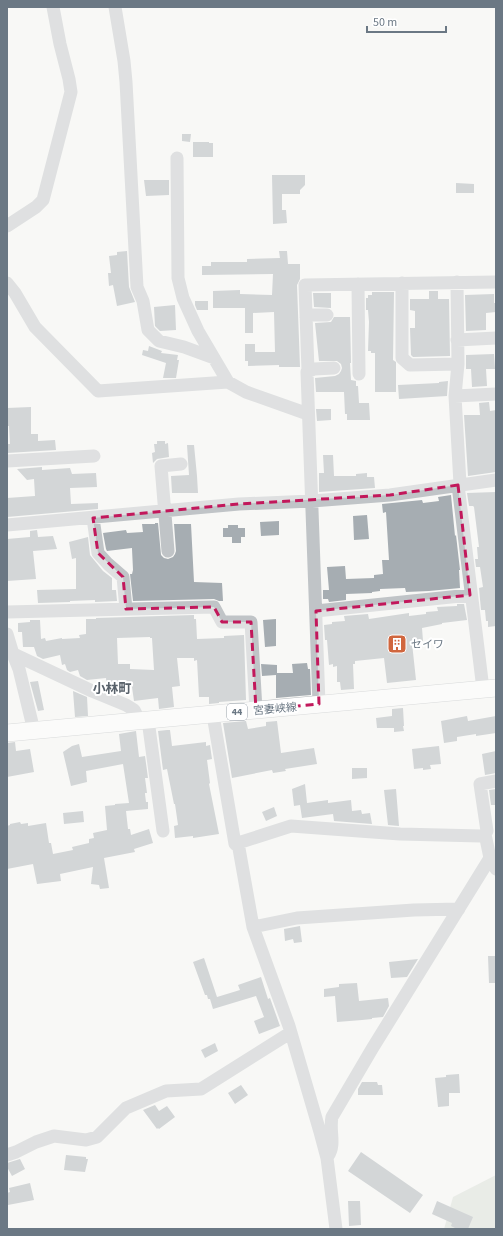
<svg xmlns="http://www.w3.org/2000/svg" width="503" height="1236" font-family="'Source Sans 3','Noto Sans JP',sans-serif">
  <rect width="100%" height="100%" fill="#f8f8f6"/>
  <path fill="#d8ddd6" d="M496 1175V1229H444L453 1197Z"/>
  <path fill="#a6adb2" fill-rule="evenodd" d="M182 134H191L190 142 182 141Z
    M193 142H209V143H213V157H193Z
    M272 175H305V185L300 190V194H282V210H286L287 223 273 224Z
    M144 180H169V195L146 196Z
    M456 183 474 184V193H456Z
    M127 251 129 287 135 302 117 306 113 285 109 286 108 273H111L109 256 117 255V252Z
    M279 251H287L288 264H300V279L297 285 300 367H279V365L248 366V361H245V344H255V352H275L274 312 253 313V333H245V308H213V291L240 290V294L272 295 273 274 202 275V266H211V262H247V259L280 258Z
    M429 291H438V299H449L450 356 413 357 411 355 410 328H415V311L410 310V299H429Z
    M372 292H394L393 360 396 362V392H375V353H371V351H368L369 322 368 310H366V298H368V295H372Z
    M313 293H331V308L314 307Z
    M494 294V303H496V312L486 313V330L466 331 465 295Z
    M195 301H208V310H197L195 305Z
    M175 305 176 330 160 331 155 326 154 307Z
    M334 317H350L351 363H350L351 380 356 381V386H358L359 403H369L370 420H347V414H345L344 392H316L315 378 335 376 339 374 341 371 342 368 341 364 337 361H319L315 323 331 322Z
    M149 346 162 351 161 353 178 355 177 360H179L176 378H163L166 363 142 355 143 350 148 351Z
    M494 354 495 369H486L487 386 472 387 471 369H466V355Z
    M448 381 447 396 399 399 398 385 439 383V382Z
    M489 402 490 411 496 410V472L468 476 464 415H480L479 403Z
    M31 407V434H38V441L55 440 56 450 7 453V444H10L9 426H7V408Z
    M316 409H331V420L317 421Z
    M157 441H165V444L168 443 169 457 157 459 153 463 152 453 155 452 154 444H157Z
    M187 445H194L197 476 198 493H172L171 476 189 475Z
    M323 455H333L334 476H356V474L367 473V477H374L375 488 319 492V473H324Z
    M42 467V470L70 468 72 474 96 473 97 487 70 488 71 504 98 503V509L7 517V498L35 496 34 479 27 480 17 469Z
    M496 492V626L488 627V621H486L485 610H481L479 588 483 587 480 567H476L475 559H478L477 547H479L474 507 473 506H469L467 493Z
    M451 495 455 536 456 535 460 570H459L460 588 429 591 406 592 405 588 380 589V591L372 592V593L346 594V600L329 602 328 599H323V590H329L327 567 345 566 346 579 374 578V575L383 574 382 560H389L386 512 383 513 382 504 422 500 423 503 439 501 438 497Z
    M367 515 369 539 354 540 353 516Z
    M279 521V535L261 536 260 522Z
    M155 523H158L161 555 164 558 168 559 173 557 175 554 176 551 174 524H191L194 582 222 583 223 601H219L214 599 133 601 130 574H132L133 570 132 549V548L107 551 106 549 103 533 126 530 127 533 143 532 142 524H155Z
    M228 525H238V528H245V537H241V543H232V537H223V528H228Z
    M37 530 38 537 53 536 57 549 33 551 36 579 7 581V553H8L7 539 30 537V531Z
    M88 537 90 555 103 571 112 578V590H116L117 601 95 602V600L70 601V602L38 603 37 590 76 589V558L72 559 69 542Z
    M457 604H464L467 620 442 623V624L422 628 423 641 412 643 416 680 387 683 384 658 355 661V664H353L354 689 341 690 340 682H337V666L333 667V664L329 665 327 640H325L324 625 332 624V622L345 621 344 616 368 614 369 619 409 613V616L426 614V612L438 611 437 607 457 606Z
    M194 615V619H196L197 639 224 638V636L244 635 246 700 219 702V703L209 704V697H199L197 660 194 661V658H177L180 686 172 687 174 707 159 709 158 698 134 701 132 687 108 689H107L106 678 87 680 80 676 78 670 70 672 67 670 65 664 62 665 60 655 43 659 37 656 34 647H23L22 632H18V623L30 622V620H40L41 639 45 638 46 641 62 638V639L80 638 79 635 86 634V619H96V618ZM150 637V638H152L154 670 130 669V664H118L117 638Z
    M276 619V646L265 647 263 620Z
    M307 663 308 669H310L311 695 276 698V675L262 676 261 664 277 665V673H293L292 664Z
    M38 681 44 710 38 711 30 682Z
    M73 691 87 697 88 716 75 717Z
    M403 708 404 726H403L404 731 394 732V728H377L376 718 392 716V709Z
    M467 716 468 721 496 716V733L476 736V734L457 737V741L444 743 441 721Z
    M246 721 248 729 266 726V722L277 721 281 753 314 748 317 764 285 769 286 771 273 773 272 770 232 778 223 723Z
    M167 730H170L172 746 206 742V746L210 745 212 759 207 760 210 783 209 784 219 834 193 838V836L175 838 174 826 178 825 175 804H174L167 769 163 770 158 731Z
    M136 731 139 757 145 756 148 778H145L147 793H145V794L146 802H148V809L126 811 128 829H130L131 835 149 829 153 843 134 849 135 852 104 858 109 888 100 889 99 885 91 884 93 867 60 874 61 881 37 884 33 864 7 869V826L10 825V824L20 822 21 824 28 823V826L46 823 49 843H51L53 854 73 850 72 847 89 843V839L94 838 93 833 107 830 105 806 115 805V804L129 803 123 764 86 771 87 782 71 786 63 752 72 746 79 744 82 757 121 751 119 734Z
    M15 742 16 751 30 749 34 772 7 777V743Z
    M439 746 441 764 430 765 431 769 423 770V768L414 769 412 749Z
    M496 751V773L485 775 482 754Z
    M352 768H367V778L352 779Z
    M305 784 307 803 328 800V803L351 800 352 811 361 810 362 814 370 813 372 824 334 821 333 814 302 818 300 805 294 806 292 789Z
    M396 789 399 826 388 825 384 790Z
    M496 789V805H491L489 790Z
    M274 807 277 816 266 821 262 812Z
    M83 811 84 822 64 824 63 813Z
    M300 926 302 942 294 943 293 939 285 941 284 929Z
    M488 956H496V983H489Z
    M204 958 217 997 240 990 238 985 261 977 268 999 270 998 280 1026 259 1034 254 1021 264 1017 256 996 213 1009 210 999H208L207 995H205L193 962Z
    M418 959 407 977 391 978 389 962Z
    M357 983 359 1001 388 998 389 1006 383 1017 372 1018V1019L362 1020 337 1022 335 996 324 997V989L339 987V984Z
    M215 1043 218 1051 205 1058 201 1050Z
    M459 1074 460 1093H449V1106L438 1107 435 1078 446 1077V1075Z
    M362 1082H377L378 1085H382L383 1095H358V1089Z
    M241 1085 248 1095 235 1104 228 1093Z
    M155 1105 159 1111 167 1106 175 1117 159 1129 158 1128 157 1129 143 1110Z
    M361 1152 423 1195 410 1213 348 1171Z
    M66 1155 86 1157V1159H88L85 1172 64 1170Z
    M20 1159 25 1169 12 1176 7 1167V1163Z
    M30 1183 34 1200 8 1205 7 1193 10 1192 9 1188Z
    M348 1201H360L361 1225 349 1226Z
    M437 1201 473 1217 468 1229H457L451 1226 452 1223 432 1214Z"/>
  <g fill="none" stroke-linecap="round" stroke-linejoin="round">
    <defs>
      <path id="major" d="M7 733 496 688"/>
    </defs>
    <use href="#major" stroke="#b4b8bb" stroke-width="18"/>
    <path stroke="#c0c4c7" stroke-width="13" d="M115 7 124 61 126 82 137 287 143 301 148 330 159 341 184 347 214 358
      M177 158 178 278 183 298 198 331 228 382
      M7 226 36 207 43 200 71 92 69 79 60 44 53 7
      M457 282 458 364 455 396 460 484
      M7 283 15 293 35 327 98 391 228 382 246 392 308 414
      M402 283V358L410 365 458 364
      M358 284 359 374
      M306 317 312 315H327
      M457 340 496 338
      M308 371 305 285 496 282
      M455 396 496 394
      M7 461 94 456
      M458 485 483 689
      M93 518 98 553 108 564 123 577 126 609
      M7 525 239 504 312 501 390 495 496 480
      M168 551 161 466 181 464
      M316 611 470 595
      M7 612 214 607 222 622H251L256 710
      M7 634 13 654 19 669 34 731
      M7 651 92 691 126 705 134 710 136 714V722
      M319 704 307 372 314 369 334 368
      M213 715 235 844 291 826 400 834 481 836 485 834
      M148 720 163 831
      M496 781 480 784 487 831 485 834 490 858 496 869
      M238 843 253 927 289 1026 320 1132 327 1158 336 1229
      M253 927 297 918 414 910 459 909
      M7 1155 16 1152 36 1142 54 1136 86 1140 97 1137 126 1108 166 1091 201 1089 290 1033
      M328 1156C336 1145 329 1130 332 1117L372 1049 490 858"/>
    <use href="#major" stroke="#fff" stroke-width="17"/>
  </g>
  <path d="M0 0H503V1236H0ZM458 485 470 595 316 611 319 704 256 710 251 622H222L214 607 126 609 123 577 98 553 93 518 239 504 390 495Z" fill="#f8f8f6" fill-opacity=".55" fill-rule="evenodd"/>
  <path fill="none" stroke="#c2185b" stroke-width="3" stroke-dasharray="8 5" stroke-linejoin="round" d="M458 485 470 595 316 611 319 704 256 710 251 622H222L214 607 126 609 123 577 98 553 93 518 239 504 390 495Z"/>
  <defs>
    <symbol id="building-square" viewBox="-11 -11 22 22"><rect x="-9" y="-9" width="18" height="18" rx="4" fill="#d0663e" stroke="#fff"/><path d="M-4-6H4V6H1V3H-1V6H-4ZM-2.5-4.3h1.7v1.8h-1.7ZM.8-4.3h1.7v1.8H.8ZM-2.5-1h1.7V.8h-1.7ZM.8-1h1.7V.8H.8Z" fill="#fff"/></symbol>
  </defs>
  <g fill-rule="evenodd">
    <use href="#building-square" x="386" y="633" width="22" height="22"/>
  </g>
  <g text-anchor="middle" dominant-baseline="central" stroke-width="4" stroke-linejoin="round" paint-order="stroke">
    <rect fill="#fff" stroke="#97a0a9" stroke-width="1" x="227" y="704" width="20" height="16" rx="3"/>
    <g font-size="10" font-weight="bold" fill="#6b7884">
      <text x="237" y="712">44</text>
    </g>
    <g font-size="11" fill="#6b7884" stroke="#fff" text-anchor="start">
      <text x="411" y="644">セイワ</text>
    </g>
    <g font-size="11" fill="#6b7884" stroke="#fff">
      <text transform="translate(275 709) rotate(-5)">宮妻峡線</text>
    </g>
    <g font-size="13" font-weight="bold" fill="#58616a" stroke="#fff">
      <text x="112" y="689">小林町</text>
    </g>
  </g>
  <rect width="503" height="1236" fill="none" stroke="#6b7884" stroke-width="16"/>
  <path d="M367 26v6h79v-6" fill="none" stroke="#6b7884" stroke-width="2"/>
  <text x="373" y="26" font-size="12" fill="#6b7884" stroke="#ffffff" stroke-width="3" paint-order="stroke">50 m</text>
</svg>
